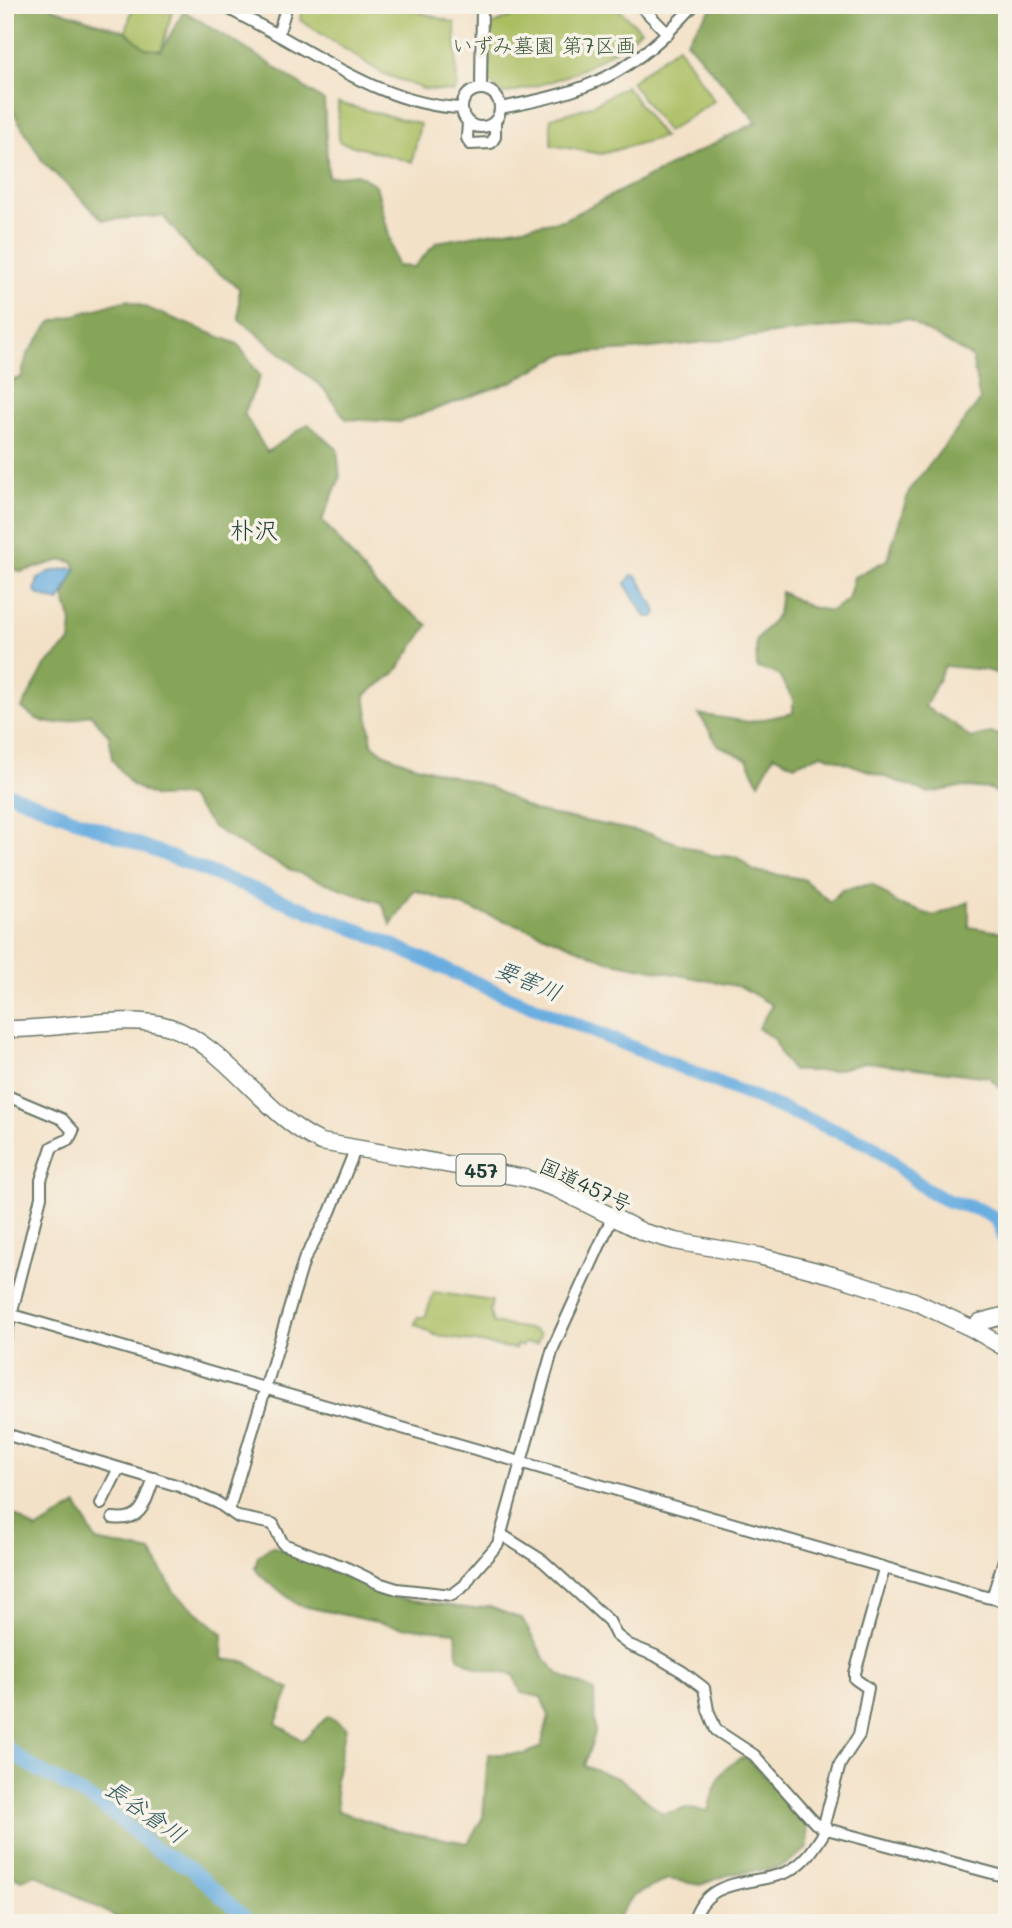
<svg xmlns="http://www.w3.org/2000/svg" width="1012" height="1928" font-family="Mali,'Klee One',sans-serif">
  <rect width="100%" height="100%" fill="#f7f3e8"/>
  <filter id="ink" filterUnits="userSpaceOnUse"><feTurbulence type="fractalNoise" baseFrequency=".0143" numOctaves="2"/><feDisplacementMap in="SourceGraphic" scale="14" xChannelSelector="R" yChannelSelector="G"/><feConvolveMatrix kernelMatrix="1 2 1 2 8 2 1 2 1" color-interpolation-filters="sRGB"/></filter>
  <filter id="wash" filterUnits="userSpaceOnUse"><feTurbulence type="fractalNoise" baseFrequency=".00686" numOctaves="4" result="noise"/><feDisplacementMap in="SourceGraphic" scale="28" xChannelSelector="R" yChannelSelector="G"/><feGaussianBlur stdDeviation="1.57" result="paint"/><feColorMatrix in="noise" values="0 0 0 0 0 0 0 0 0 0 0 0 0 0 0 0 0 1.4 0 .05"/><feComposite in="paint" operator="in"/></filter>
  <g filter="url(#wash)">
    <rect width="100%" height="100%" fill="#f3e1c7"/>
    <path fill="#aabe62" stroke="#647e4b" stroke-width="2" d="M133 5H174L161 51 145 48 126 32Z
      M303 5H397L455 23 457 86 453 92 423 89 382 73 300 20Z
      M537 5H614L641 30C593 69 563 81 503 94L489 82V26Z
      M678 46 714 101 667 132 631 82Z
      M626 86 663 137 601 154 551 145V118L591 106Z
      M338 103 420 124 412 162 339 142Z
      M434 1292 492 1301 490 1311 493 1323 534 1330 540 1334 537 1344 524 1343 522 1346 516 1345 515 1349 435 1335 415 1324 418 1317H425Z"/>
    <path fill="#87a558" stroke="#537146" stroke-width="2" d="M5 5H52V8L126 32 145 48 161 51 184 11 269 63 324 101 328 177 357 174 376 185 397 266 414 267 437 242 563 220 757 122 686 41 714 5H1007V676L985 670 945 666 925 707 954 724 970 738 991 733 1007 737V802L991 789 960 787 929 793 822 754 794 765 774 755 759 783 747 759 718 745 699 714 749 722 793 713V699L778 674 757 668 756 641 778 614 781 592 810 607 830 611 848 600 854 577 887 560 910 489 980 401 972 357 906 319 634 350 563 354 511 382 400 422 346 419 323 388 239 319V288L197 257 163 216 103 220 43 162 5 98Z
      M127 300 238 344 260 376 244 414 267 452 308 424 337 449 340 478 322 520 378 588 428 625 395 673 365 695 372 744 385 754 413 765 488 786 534 811 651 834 711 855 737 857 754 871 803 879 830 902 842 890 872 884 898 904 934 916 969 902V927L1007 933V1095L989 1077 866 1062 831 1071H793L781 1056 775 1040 758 1028 772 1005 741 987 607 961 535 931 414 890 391 925 382 903 293 871 243 846 213 827 188 796 155 797 132 785 112 759 109 735 90 714C61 724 47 731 22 708L45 666 70 642 72 622 64 596 76 570 73 562 62 560 21 572 6 565 5 382 21 378 27 355 51 322Z
      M77 1505 96 1541 151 1552 175 1593 223 1634 222 1659 246 1662 269 1678 290 1689 276 1723 303 1741 328 1716 346 1727 335 1781 338 1811 399 1831 468 1843 483 1817 488 1754H525L541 1747 549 1716 541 1697 521 1693 514 1675 478 1669 458 1657 456 1632 400 1627 298 1605 260 1575 255 1568 258 1556 272 1546 397 1598 474 1609 487 1606 522 1619 544 1658 560 1675 594 1691 595 1733 584 1766 622 1780 663 1814 686 1808 708 1811C714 1788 720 1763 746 1757L778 1790 807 1824 808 1848 782 1867 731 1874 700 1885 668 1879 633 1896 614 1923H127L36 1874 22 1880 5 1873V1508L36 1530Z"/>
    <path fill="#6baee0" stroke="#45768a" stroke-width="2" d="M70 568 76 570 59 602 37 594 35 590 38 579 49 572Z
      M632 575 638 577 657 612 654 617H646L625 584Z"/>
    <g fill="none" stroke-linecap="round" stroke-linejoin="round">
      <path stroke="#6baee0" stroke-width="14" d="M5 792 365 933 497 992 871 1145C897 1163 917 1187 946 1200 961 1206 986 1208 997 1221 1002 1227 1004 1240 1007 1247
        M5 1747 31 1766 101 1805 155 1849 191 1869 251 1923"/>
    </g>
  </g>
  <g filter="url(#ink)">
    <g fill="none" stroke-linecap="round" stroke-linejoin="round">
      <defs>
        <path id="minor" d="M222 5 278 35
          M287 5 278 35C336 67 394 106 462 108
          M640 5 668 34
          M481 89 482 5
          M462 108a19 19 0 1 1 38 0a19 19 0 1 1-38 0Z
          M500 108C591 91 631 75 694 5
          M468 122 467 138 470 144 491 143 495 137V121
          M5 1095 62 1119 73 1131 69 1139 52 1147 41 1180V1197L5 1339
          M12 1315 986 1597 992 1598 1007 1550
          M5 1434 179 1486 218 1503 238 1517 273 1524 283 1544 347 1568 378 1583 397 1589 452 1595 465 1585 472 1574 498 1544 553 1348 612 1218
          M101 1504 119 1468
          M229 1509 304 1260 330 1212 355 1150
          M113 1518C143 1522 145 1502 154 1478
          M502 1535 543 1561 609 1621 616 1635 629 1645 656 1656 683 1672 704 1688 708 1710 716 1730 754 1755 815 1823 823 1828 1007 1877
          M992 1598 1007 1602
          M823 1828 840 1764 859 1735 868 1688 855 1679V1673L884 1569
          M693 1923C707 1874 752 1887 787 1872 806 1863 816 1846 827 1828"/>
        <path id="highway" d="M5 1029C53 1031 127 1012 170 1027 228 1047 263 1115 321 1142L525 1178 557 1189 643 1232 675 1241 759 1256 832 1275 914 1301 973 1329 1007 1349
          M973 1329 980 1322 1007 1315"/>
      </defs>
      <use href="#minor" stroke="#697667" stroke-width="14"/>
      <use href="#highway" stroke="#697667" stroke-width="19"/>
      <use href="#minor" stroke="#fff" stroke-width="10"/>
      <use href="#highway" stroke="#fff" stroke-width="16"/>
    </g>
  </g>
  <g text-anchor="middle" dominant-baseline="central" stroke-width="7" stroke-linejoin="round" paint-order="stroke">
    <rect fill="#f7f3e8" stroke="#60746a" stroke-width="2" x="456.5" y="1154.5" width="49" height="31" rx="5"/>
    <g font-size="19" font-weight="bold" fill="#1f3d34">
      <text x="481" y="1170">457</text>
    </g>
    <g font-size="21" fill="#425d40" stroke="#f7f3e8">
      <text x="544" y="44">いずみ墓園 第7区画</text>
    </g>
    <g font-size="21" fill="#1f3d34" stroke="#f7f3e8">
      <text transform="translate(586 1184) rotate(25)">国道457号</text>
    </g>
    <g font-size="23" font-style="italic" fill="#32595f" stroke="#f7f3e8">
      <text transform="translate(529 980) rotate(23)">要害川</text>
      <text transform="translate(146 1811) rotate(35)">長谷倉川</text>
    </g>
    <g font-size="24" fill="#1f3d34" stroke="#f7f3e8">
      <text x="254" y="529">朴沢</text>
    </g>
  </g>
  <rect width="1012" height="1928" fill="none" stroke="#f7f3e8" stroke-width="28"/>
</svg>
